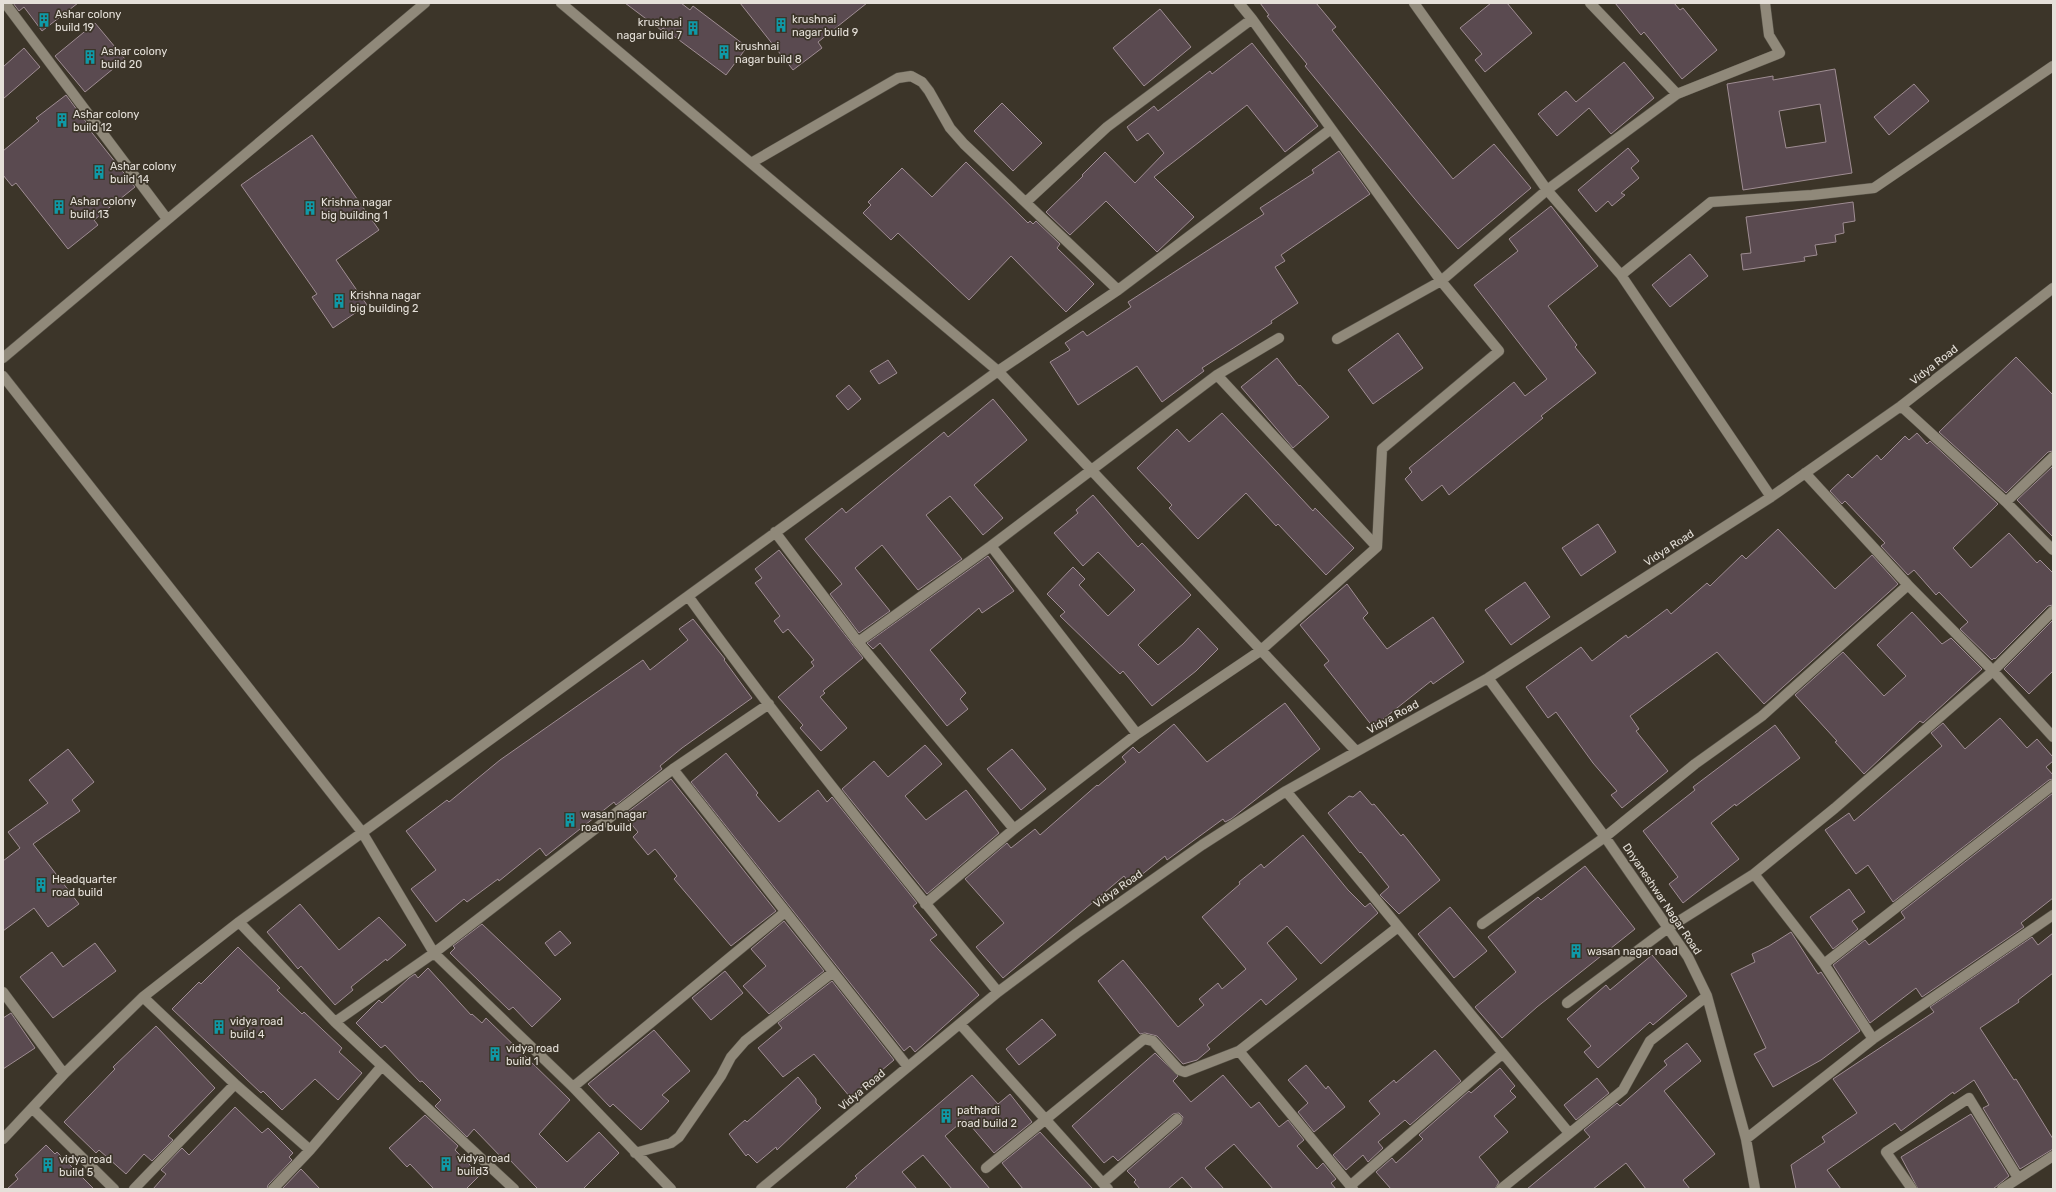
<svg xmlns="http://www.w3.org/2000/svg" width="2056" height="1192" font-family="Rubik,sans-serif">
  <rect width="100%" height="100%" fill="#3c3529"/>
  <path fill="#5a4a50" stroke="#9f8d93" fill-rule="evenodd" d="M13 3H78L42 31 24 7 19 11Z
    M625 3H681L690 10 693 6 747 47 726 75 663 28 661 30Z
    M740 3H867L818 42 822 48 793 70Z
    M1260 3H1316L1336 27 1332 30 1453 179 1494 144 1531 188 1458 249 1419 204 1305 66 1307 64 1267 16 1269 15Z
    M1491 3H1507L1532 33 1485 72 1475 60 1482 54 1460 28Z
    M1615 3H1674L1680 10 1683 8 1717 50 1682 79 1644 32 1641 35Z
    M1160 9 1191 47 1144 86 1113 48Z
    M95 23 125 59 85 92 55 56Z
    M1252 43 1318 126 1285 152 1247 105 1154 177 1194 217 1157 252 1106 201 1070 235 1046 212 1083 176 1082 175 1105 152 1135 183 1164 153 1148 133 1137 141 1127 127 1154 106 1158 111 1210 71 1212 74Z
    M24 48 40 67 3 99V67Z
    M1624 62 1654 98 1611 134 1589 108 1557 136 1538 114 1566 91 1576 102Z
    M1835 69 1852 173 1743 190 1727 84 1773 76V80ZM1820 104 1826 142 1786 148 1779 111Z
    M1914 84 1929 101 1889 135 1874 117Z
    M66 95 86 122 85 124 135 187 94 220 98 225 68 249 16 183 12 186 3 175V151L39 121 36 118Z
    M1002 103 1042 143 1013 171 974 131Z
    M312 135 379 230 336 260 367 305 333 328 312 297 317 294 241 185Z
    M1628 148 1639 161 1631 168 1639 178 1621 193 1625 195 1612 206 1608 201 1596 212 1578 190Z
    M1339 151 1370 194 1281 255 1285 261 1275 267 1298 303 1271 321 1272 323 1252 336 1202 368 1204 371 1162 402 1137 366 1078 405 1050 362 1070 350 1065 343 1083 331 1087 336 1131 307 1128 302 1264 214 1260 208 1314 173 1312 170Z
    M966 162 1028 223 1030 221 1033 224 1036 221 1060 244 1057 248 1094 284 1066 312 1011 256 969 300 898 233 891 240 863 213 871 205 868 202 902 168 932 197Z
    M1853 202 1855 221 1843 223 1844 233 1835 235 1836 242 1815 245 1817 255 1804 257 1805 261 1743 270 1741 254 1751 253 1746 217Z
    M1551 206 1598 266 1548 306 1577 345 1575 347 1596 373 1541 416 1543 418 1449 495 1442 485 1422 501 1405 479 1412 472 1409 468 1514 382 1525 396 1547 379 1474 285 1518 251 1509 239Z
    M1690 254 1708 276 1670 307 1652 285Z
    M1398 333 1423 368 1373 404 1348 370Z
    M2016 357 2053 395V451L2048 452 2006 493 1939 432Z
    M1277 358 1299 386 1300 385 1329 417 1293 448 1241 387Z
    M888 360 897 373 879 384 870 371Z
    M849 385 861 399 848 410 836 396Z
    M993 399 1027 440 974 485 1003 518 983 535 950 496 926 515 962 559 918 590 882 545 855 568 890 611 859 633 830 594 842 584 805 539 842 508 846 513 944 432 948 437Z
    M1222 413 1313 511 1315 508 1354 548 1326 575 1278 524 1276 526 1246 493 1198 539 1169 508 1172 505 1137 468 1177 429 1189 442Z
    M1917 433 1927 444 1930 441 1998 504 1953 548 1971 568 2009 533 2037 563 2040 560 2053 573V605L2048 606 1995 659 1994 658 1992 660 1960 629 1968 622 1939 592 1936 595 1914 570 1908 575 1881 546 1885 543 1845 501 1842 504 1830 491 1848 474 1852 478 1877 455 1881 460 1905 436 1909 440Z
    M2053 466V537L2017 500Z
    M1093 495 1138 547 1142 543 1191 595 1138 645 1158 665 1183 644 1198 628 1218 649 1196 671 1152 706 1123 671 1120 674 1060 616 1065 612 1047 594 1073 567 1085 579 1079 585 1108 616 1135 590 1098 552 1083 566 1054 533 1078 513 1076 510Z
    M1598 524 1616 552 1581 576 1562 548Z
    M1778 529 1835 589 1872 555 1898 584 1764 704 1717 652 1630 716 1639 729 1636 731 1668 771 1622 808 1611 795 1617 791 1593 763 1556 712 1548 718 1526 687 1581 647 1592 661 1626 635 1628 638 1667 609 1671 614 1707 583 1710 586 1742 555 1746 559Z
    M779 550 863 658 823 691 825 693 820 697 847 728 821 751 800 728 803 725 778 697 814 666 811 662 814 660 788 629 783 633 774 621 780 616 755 583 762 578 755 569Z
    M988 556 1014 591 982 613 979 608 930 650 966 693 960 699 968 709 947 726 880 643 873 649 867 643Z
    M1525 582 1550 617 1511 645 1485 610Z
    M1347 584 1368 613 1363 618 1387 649 1433 617 1464 662 1433 684 1431 681 1373 727 1324 665 1329 661 1300 625Z
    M1912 612 1942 644 1951 638 1982 669 1923 723 1920 721 1864 774 1835 742 1837 741 1795 695 1843 652 1884 696 1906 676 1877 645Z
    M693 619 725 659 724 660 752 698 682 748 660 766 662 769 616 805 614 802 546 856 540 848 499 881 498 879 467 902 464 899 436 922 411 889 436 870 406 831 447 800 449 802 500 760 643 660 650 670 688 640 679 629Z
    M2053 620V671L2029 694 2004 669Z
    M1285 703 1320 749 1231 819 1225 822 1223 819 1167 860 1165 856 1130 884 1124 876 1003 978 976 947 1004 923 965 879 1007 843 1011 848 1035 829 1040 835 1097 785 1098 786 1126 762 1122 757 1133 747 1139 753 1174 724 1207 762Z
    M2000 718 2027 748 2037 739 2053 757V761L2046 767 2053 775V779L2049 780 1893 902 1868 865 1856 874 1825 830 1849 813 1854 821 1942 746 1931 733 1943 723 1965 749Z
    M1775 725 1800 758 1736 806 1735 804 1711 823 1739 859 1683 903 1669 884 1678 877 1643 831 1695 790 1693 787Z
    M925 745 942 764 905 796 926 820 966 790 999 833 927 894 842 789 874 761 888 777Z
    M68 749 94 782 72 800 80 811 33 844 79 904 48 927 34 908 3 931V861L20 848 8 832 48 803 29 780Z
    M1012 749 1046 789 1021 810 987 769Z
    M726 753 758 793 756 795 779 822 818 790 827 802 832 797 917 903 913 906 937 935 930 940 979 995 915 1052 910 1046 904 1051 691 782Z
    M671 779 776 911 731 946 674 879 677 876 655 849 648 855 633 837 638 832 624 815Z
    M1360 791 1372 805 1374 804 1401 836 1403 834 1440 880 1399 914 1380 895 1389 887 1361 852 1360 853 1328 813 1349 796 1353 797Z
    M2053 793V898L2021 923 2024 927 1922 997 1916 988 1870 1023 1833 965 1865 940 1869 945 1905 918 1901 912Z
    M1303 835 1348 890 1365 907 1370 903 1378 913 1321 964 1287 926 1267 943 1297 979 1266 1005 1261 999 1207 1045 1210 1049 1197 1060 1183 1064 1157 1036 1145 1033 1140 1034 1098 981 1123 960 1178 1027 1204 1005 1199 999 1218 983 1222 989 1246 969 1202 917 1240 884 1239 882 1261 864 1264 868Z
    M1585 866 1635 929 1537 1007 1502 1038 1475 1007 1516 972 1488 937 1538 897 1541 900Z
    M1849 889 1865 912 1852 921 1858 929 1833 949 1810 917Z
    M300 904 339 950 379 917 406 945 387 961 386 959 351 987 353 990 335 1005 301 966 298 969 267 932Z
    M1450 907 1487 951 1454 978 1418 934Z
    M784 921 824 971 769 1014 743 986 766 966 751 949Z
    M482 924 561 999 532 1027 513 1007 509 1010 450 953 455 948 453 946Z
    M560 931 571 943 555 956 545 943Z
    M1791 932 1818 974 1821 972 1860 1031 1821 1060 1773 1087 1754 1054 1766 1048 1731 974 1755 962 1752 954 1769 946Z
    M2053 933V973L2018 1000 2019 1002 1980 1028 2014 1080 2016 1079 2053 1139V1149L2020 1169 1983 1108 1989 1105 1974 1080 1954 1094 1953 1092 1901 1131 1895 1123 1827 1170 1841 1189H1796L1791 1165 1825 1142 1822 1137 1857 1113 1833 1079 1934 1012 1930 1007 2032 937 2038 945Z
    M95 943 116 971 53 1018 20 977 52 952 63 967Z
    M238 947 280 988 277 990 302 1014 304 1012 342 1048 339 1052 362 1073 338 1100 315 1079 282 1110 263 1091 261 1093 172 1009 199 982 201 984Z
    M1652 955 1687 996 1653 1025 1650 1022 1598 1068 1584 1052 1591 1046 1567 1019 1606 985 1610 990Z
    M428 968 471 1015 472 1014 482 1023 486 1018 570 1100 539 1134 567 1162 599 1132 619 1153 583 1189H538L507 1157 504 1160 474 1129 467 1137 435 1106 441 1100 422 1081 420 1082 385 1045 381 1048 356 1023 379 1000 382 1003 409 978 415 974 418 978Z
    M725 971 743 993 711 1020 692 998Z
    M832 981 894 1060 850 1097 814 1054 783 1077 758 1048 782 1028 778 1023Z
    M11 1013 35 1048 3 1069V1018Z
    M1042 1019 1056 1035 1019 1065 1006 1049Z
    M156 1026 215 1088 168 1136 173 1140 152 1161 144 1154 126 1174 99 1150 96 1153 64 1122 115 1069 113 1067Z
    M654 1030 690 1071 662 1095 669 1101 641 1130 613 1104 610 1107 588 1084Z
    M1687 1043 1701 1061 1664 1091 1715 1154 1683 1180 1690 1189H1646L1626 1163 1593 1189H1527L1590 1137 1584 1130 1617 1103 1620 1106 1667 1065 1664 1061Z
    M1435 1050 1461 1081 1410 1125 1405 1120 1378 1142 1383 1148 1368 1162 1363 1155 1346 1170 1333 1155 1380 1114 1369 1101 1394 1080 1396 1083Z
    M1155 1053 1178 1076 1173 1081 1191 1102 1223 1075 1251 1108 1259 1102 1279 1127 1288 1120 1304 1140 1297 1146 1317 1169 1323 1163 1336 1179 1331 1183 1336 1189H1273L1234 1144 1205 1168 1224 1189H1193L1182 1177 1168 1189H1140L1134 1182 1136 1180 1127 1171 1181 1124 1183 1117 1179 1113 1173 1114 1118 1161 1113 1156 1104 1163 1072 1126Z
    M1306 1065 1326 1089 1328 1086 1345 1107 1314 1132 1298 1112 1308 1103 1288 1080Z
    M1500 1068 1515 1086 1510 1091 1516 1097 1494 1116 1508 1132 1479 1157 1499 1182 1495 1189H1391L1376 1172 1392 1158 1396 1163 1423 1139 1419 1135 1469 1091 1471 1093Z
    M972 1075 998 1104 1010 1094 1032 1122 994 1153 965 1119 945 1136 990 1189H952L923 1155 902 1172 917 1189H845L857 1178 855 1176Z
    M798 1077 816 1099V1103L821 1108 777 1150 776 1147 757 1163 748 1154 746 1156 729 1134 745 1120 747 1122Z
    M1597 1078 1609 1093 1576 1120 1564 1105Z
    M235 1107 262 1133 268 1128 293 1153 289 1157 292 1160 268 1185 267 1189H153L166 1174 161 1170 182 1148 189 1155Z
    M1971 1114 2009 1176 1993 1189H1918L1901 1157Z
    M425 1115 458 1146 455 1150 480 1175 466 1189H434L410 1164 407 1167 389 1148Z
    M1040 1132 1063 1157 1093 1189H1023L1002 1163Z
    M46 1145 55 1154 57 1152 94 1189H7L18 1179 15 1175Z
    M301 1169 320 1189H282Z"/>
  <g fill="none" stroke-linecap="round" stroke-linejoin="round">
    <defs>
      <path id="minor" d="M5 3 167 219
        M561 3 998 371 1356 751
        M1239 3 1252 19 1441 281 1547 190 1677 94 1780 53 1769 35 1765 3
        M1414 3 1547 190 1621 275 1711 202 1812 195 1874 188 2053 66
        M1590 3 1677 94
        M751 163 898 78 911 76 922 82 929 91 950 128 964 144 1118 290
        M1026 202 1107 127 1252 19
        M1621 275 1771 497
        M1337 339 1441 281 1499 351 1382 449 1377 547
        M3 358 425 3
        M1217 375 1377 547 1260 651 1137 734 991 546Z
        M1217 375 1279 338
        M3 376 362 832 434 953 573 1087 671 1189
        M1901 406 2006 502 2053 550
        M1805 473 1908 585 1993 671 2053 737
        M2006 502 2053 457
        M775 532 858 642 1014 829
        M688 596C786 732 892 863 998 992
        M858 642 991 546
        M1488 678 1605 837 1688 957 1707 996 1746 1139 1755 1189
        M673 769 908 1067
        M1286 791 1569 1133
        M1754 874 1824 964 1873 1039
        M925 904 1014 829 1137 734
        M239 922 335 1022 514 1189
        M1482 924 1605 837 1695 764 1762 716 1908 585
        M1824 964 2053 785
        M3 992 64 1074
        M143 997 235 1084 310 1150
        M1567 1003 1668 928 1754 874 1835 808 1993 671 2053 611
        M335 1022 434 953 673 769 769 704
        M960 1024 1108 1189
        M1239 1051 1353 1189
        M573 1087 785 912
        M33 1109 114 1189
        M3 1139 64 1074 143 997 239 922 998 371 1118 290 1331 129
        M1746 1139 1873 1039 2053 915
        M635 1153 671 1143 679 1137 721 1076 731 1057 745 1041 833 972
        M986 1168 1144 1039 1153 1041 1179 1070 1185 1072 1239 1051 1398 927
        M1103 1183 1177 1119
        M1350 1186 1503 1053
        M134 1189 235 1084
        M273 1189 310 1150 381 1067
        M761 1189 998 992 1077 933 1202 845 1286 791 1488 678 1771 497 1901 406 2053 288
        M1501 1189 1623 1090 1650 1041 1707 996
        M1912 1189 1886 1152 1969 1098 2018 1178
        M2002 1189 2053 1156"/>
    </defs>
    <use href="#minor" stroke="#595449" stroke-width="11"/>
    <use href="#minor" stroke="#90897a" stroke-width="10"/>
  </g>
  <defs>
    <symbol id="building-bare" viewBox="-9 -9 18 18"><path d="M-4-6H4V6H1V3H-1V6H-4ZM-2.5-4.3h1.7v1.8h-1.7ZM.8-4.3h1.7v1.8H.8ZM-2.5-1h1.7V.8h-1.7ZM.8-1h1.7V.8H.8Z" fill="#0f9aa8" stroke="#3c3529" stroke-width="2.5" paint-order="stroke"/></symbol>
  </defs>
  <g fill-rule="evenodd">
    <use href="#building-bare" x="34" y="10" width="20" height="20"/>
    <use href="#building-bare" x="771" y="15" width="20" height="20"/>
    <use href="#building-bare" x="683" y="18" width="20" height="20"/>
    <use href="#building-bare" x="714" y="42" width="20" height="20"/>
    <use href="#building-bare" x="80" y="47" width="20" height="20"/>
    <use href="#building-bare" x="52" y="110" width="20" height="20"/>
    <use href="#building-bare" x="89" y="162" width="20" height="20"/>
    <use href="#building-bare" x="49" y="197" width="20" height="20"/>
    <use href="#building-bare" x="300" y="198" width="20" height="20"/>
    <use href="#building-bare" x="329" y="291" width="20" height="20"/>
    <use href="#building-bare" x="560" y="810" width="20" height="20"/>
    <use href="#building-bare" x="31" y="875" width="20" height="20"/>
    <use href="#building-bare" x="1566" y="941" width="20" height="20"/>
    <use href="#building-bare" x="209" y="1017" width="20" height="20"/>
    <use href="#building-bare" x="485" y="1044" width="20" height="20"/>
    <use href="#building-bare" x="936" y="1106" width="20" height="20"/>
    <use href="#building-bare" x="436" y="1154" width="20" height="20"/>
    <use href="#building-bare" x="38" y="1155" width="20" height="20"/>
  </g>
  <g text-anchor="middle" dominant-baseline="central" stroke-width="3.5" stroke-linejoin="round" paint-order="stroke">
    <g font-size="11" fill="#e5e0d9" stroke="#3c3529" text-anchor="start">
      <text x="55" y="14">Ashar colony<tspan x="55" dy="13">build 19</tspan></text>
      <text x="792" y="19">krushnai<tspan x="792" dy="13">nagar build 9</tspan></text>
      <text x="682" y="22" text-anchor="end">krushnai<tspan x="682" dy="13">nagar build 7</tspan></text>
      <text x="735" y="46">krushnai<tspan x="735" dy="13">nagar build 8</tspan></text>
      <text x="101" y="51">Ashar colony<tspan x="101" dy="13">build 20</tspan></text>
      <text x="73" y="114">Ashar colony<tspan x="73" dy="13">build 12</tspan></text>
      <text x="110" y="166">Ashar colony<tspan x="110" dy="13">build 14</tspan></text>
      <text x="70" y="201">Ashar colony<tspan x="70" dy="13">build 13</tspan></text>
      <text x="321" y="202">Krishna nagar<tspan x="321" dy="13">big building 1</tspan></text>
      <text x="350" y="295">Krishna nagar<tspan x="350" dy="13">big building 2</tspan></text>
      <text x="581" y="814">wasan nagar<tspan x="581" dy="13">road build</tspan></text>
      <text x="52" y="879">Headquarter<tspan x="52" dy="13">road build</tspan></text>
      <text x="1587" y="951">wasan nagar road</text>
      <text x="230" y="1021">vidya road<tspan x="230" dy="13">build 4</tspan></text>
      <text x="506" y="1048">vidya road<tspan x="506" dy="13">build 1</tspan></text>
      <text x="957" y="1110">pathardi<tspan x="957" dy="13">road build 2</tspan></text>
      <text x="457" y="1158">vidya road<tspan x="457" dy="13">build3</tspan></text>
      <text x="59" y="1159">vidya road<tspan x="59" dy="13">build 5</tspan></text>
    </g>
    <g font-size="11" fill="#e5e0d9" stroke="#3c3529">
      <text transform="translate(1934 365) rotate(-38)">Vidya Road</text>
      <text transform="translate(1669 548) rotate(-33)">Vidya Road</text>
      <text transform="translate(1393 717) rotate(-29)">Vidya Road</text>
      <text transform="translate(1118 889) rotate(-35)">Vidya Road</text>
      <text transform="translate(1662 899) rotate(56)">Dnyaneshwar Nagar Road</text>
      <text transform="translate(862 1090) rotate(-40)">Vidya Road</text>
    </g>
  </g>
  <rect width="2056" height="1192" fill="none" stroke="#e5e0d9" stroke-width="8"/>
</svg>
